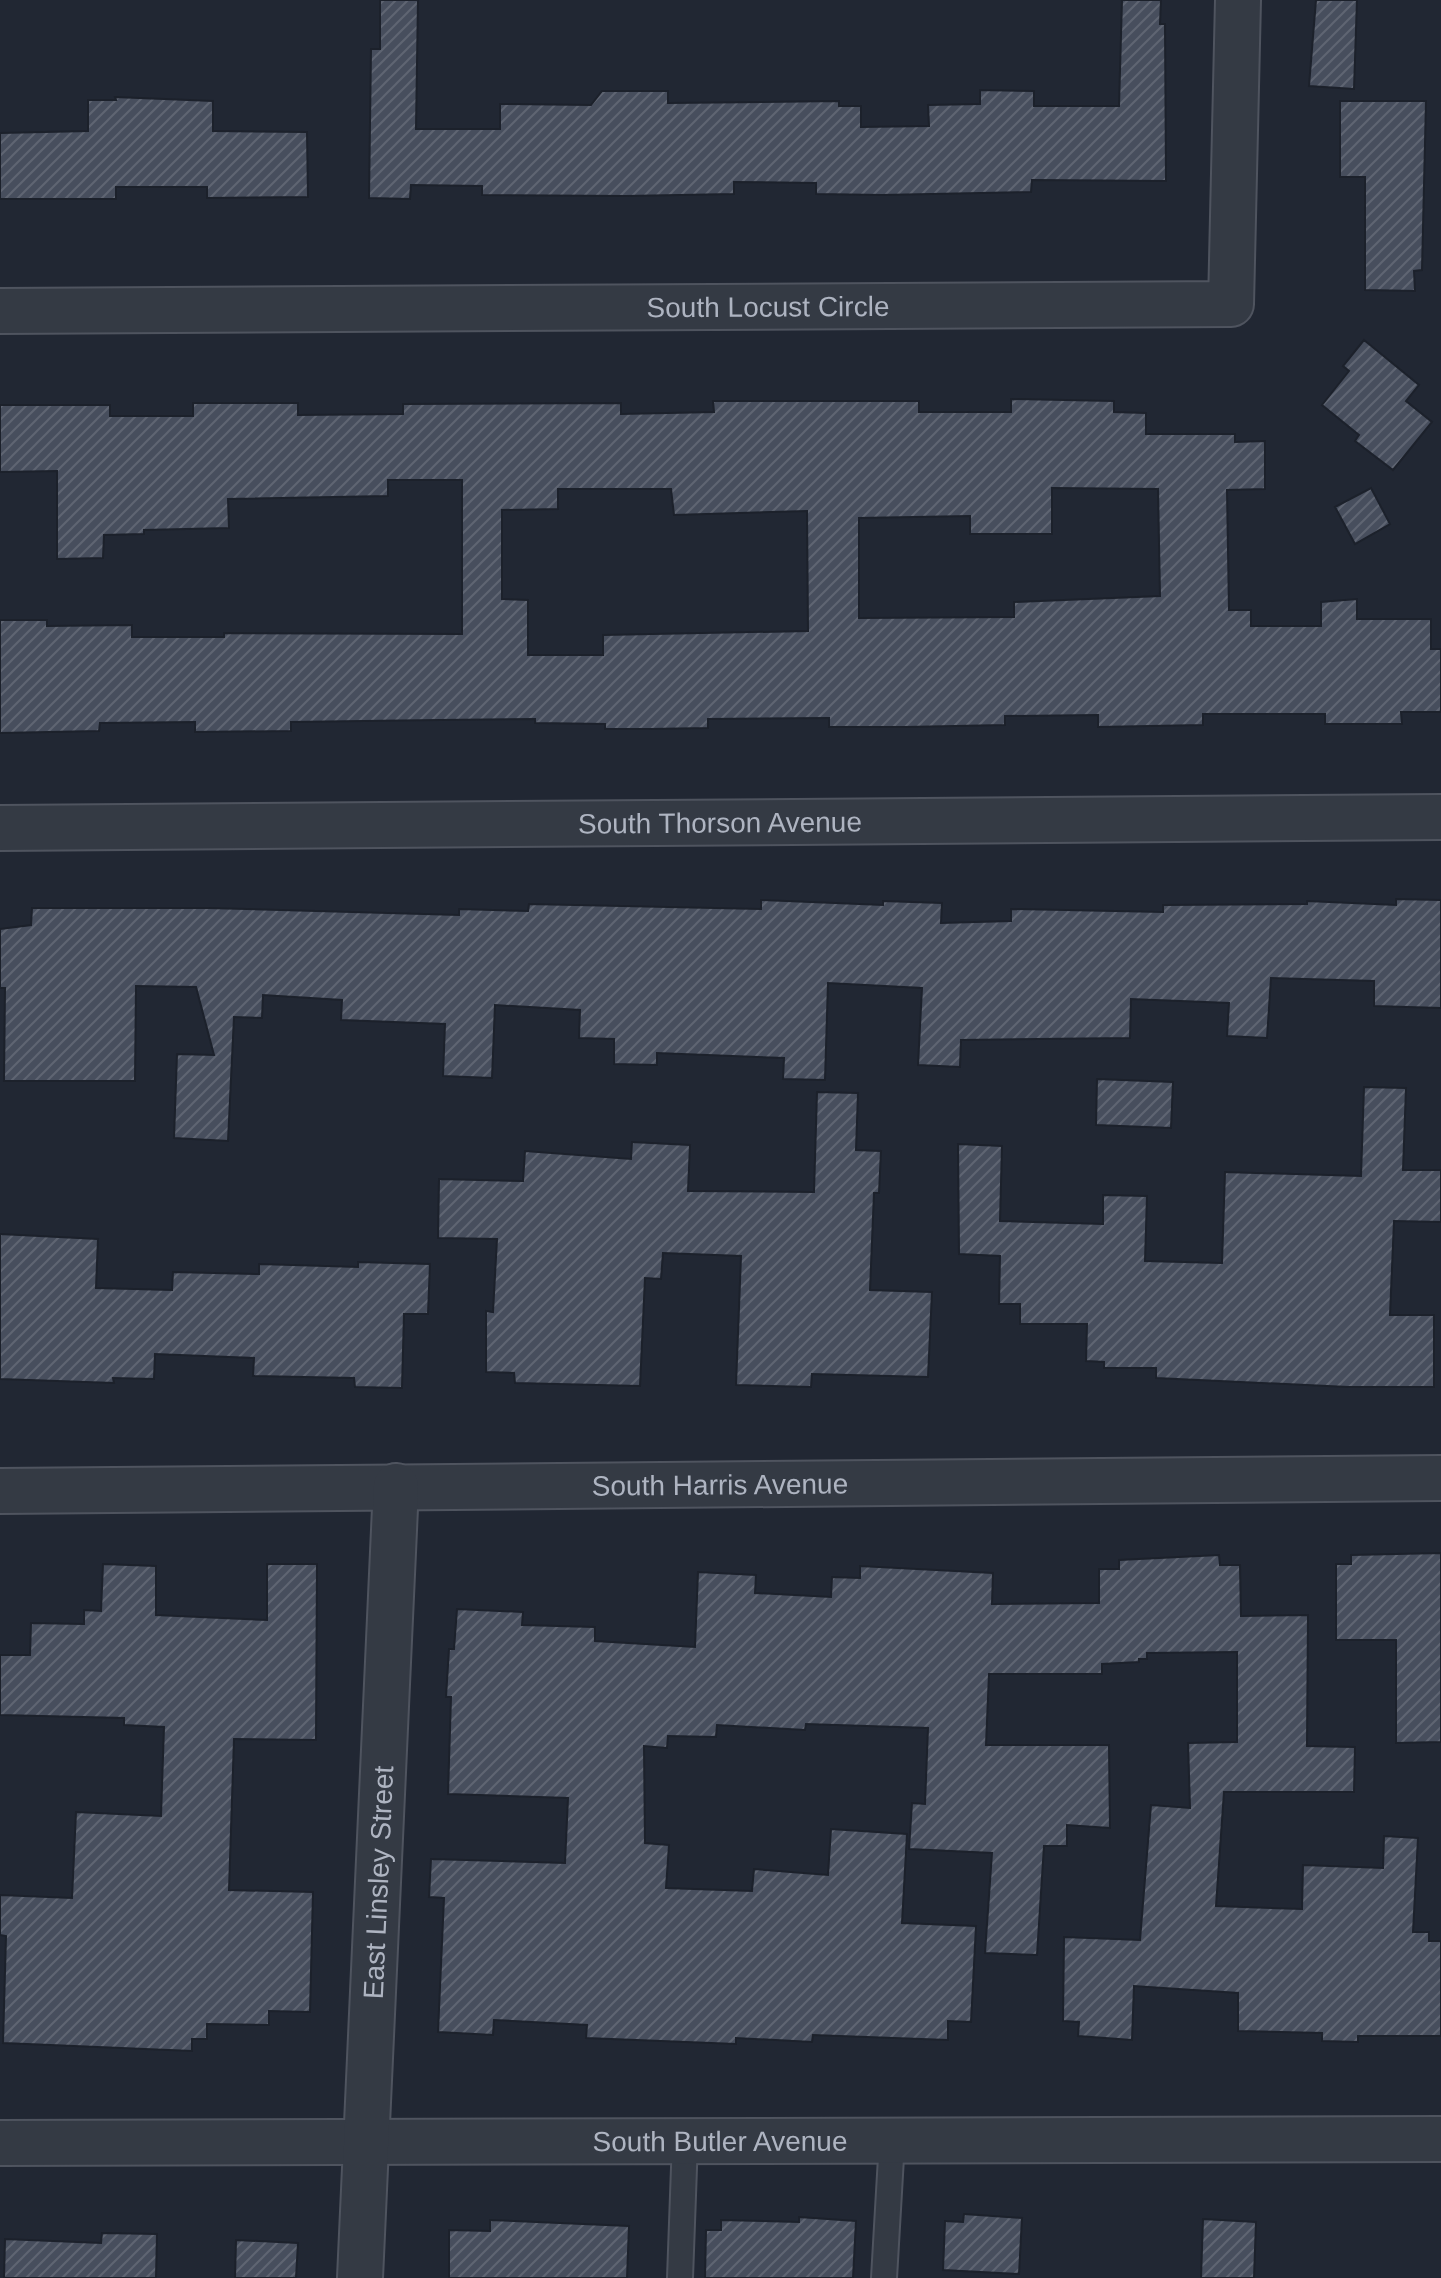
<svg xmlns="http://www.w3.org/2000/svg" width="1441" height="2278" font-family="Arial,sans-serif">
  <defs>
    <pattern id="building-hatch" width="6" height="6" patternUnits="userSpaceOnUse" patternTransform="scale(2)"><rect width="6" height="6" fill="#474e5d"/><path d="M-1 1l2-2M0 6l6-6M5 7l2-2" fill="none" stroke="#5f6572"/></pattern>
  </defs>
  <rect width="100%" height="100%" fill="#212733"/>
  <path fill="url(#building-hatch)" stroke="#1c212b" stroke-width="2" fill-rule="evenodd" d="M380 0H418L416 129H500V104L591 105 602 91H668V103L839 101V106H861V127L929 126 928 105 980 104V90L1034 91V106H1119L1122 0H1161L1160 24H1165L1166 181 1032 180 1031 192 882 195 816 194V183L734 182V194L626 196 482 195V186L411 185 410 199 369 198 371 49H380Z
    M1316 0H1357L1354 89 1309 86Z
    M115 97 213 101V131L307 132 308 197 207 198V187H116V199H0V133L88 131V100H116Z
    M1340 101H1426L1422 270 1414 271 1415 291 1365 290V177H1340Z
    M1364 340 1419 385 1406 401 1432 422 1393 470 1355 441 1359 435 1322 405 1349 371 1343 366Z
    M1011 399 1114 401V412L1146 413V434H1235V442L1265 441V489L1227 490 1229 610H1251V626H1321V602L1357 599V619H1431V649H1441V712H1401L1402 724H1325V714H1203V725L1098 727V715L1005 716V725L906 727H829V718L708 719V728L651 729H605V724L535 723V719L439 720 291 722V731L195 732V722L100 723 99 731 0 733V620H47V626L132 625V637H224V633L462 634V480H388V496L228 499 229 528 144 530V534L104 535 103 558 57 559V471L0 472V405H110V416H193V403H298V415L403 414V404L621 403V414L714 412 713 401H919V412H1011ZM1052 488 1158 489 1160 596 1014 602V617L859 618V518L970 516V534H1052ZM558 489H671L674 515 807 511 808 631 603 635V655H528V600L502 599V510L558 509Z
    M1371 488 1390 524 1355 544 1335 507Z
    M1396 899 1441 900V1008L1374 1006V981L1271 978 1267 1038 1227 1036 1229 1003 1131 999 1130 1038 961 1040 960 1067 918 1065 922 988 828 983 825 1080 783 1079 784 1058 657 1053V1065L614 1064V1039L579 1038 580 1010 495 1005 492 1078 443 1076 445 1024 341 1020 342 1000 263 995 262 1018 234 1017 228 1141 174 1138 177 1054 214 1055 196 987 136 986 135 1081H4L5 988H0V929L31 925 32 908H209L459 915V909L528 911 529 904 761 909V900L883 905V901L942 903 941 923 1011 921V909L1163 912V905L1307 904V901L1396 905Z
    M1097 1079 1173 1082 1171 1128 1096 1125Z
    M1364 1087 1406 1088 1403 1170H1441V1222L1394 1221 1390 1315H1434V1387H1348L1156 1378V1368H1104V1362L1086 1361 1087 1324H1020V1304H999L1000 1256 959 1254 958 1144 1002 1146 1000 1221 1103 1224V1195L1147 1196 1145 1261 1222 1263 1225 1172 1361 1176Z
    M817 1092 858 1093 856 1150 881 1151 879 1193H874L870 1290 932 1292 928 1377 812 1374 811 1387 736 1385 741 1256 663 1253 661 1279 645 1278 640 1386 515 1383 514 1373 486 1372V1311L493 1312 497 1239 438 1238 439 1179 523 1181 525 1151 631 1159 632 1142 690 1145 688 1191 814 1192Z
    M0 1234 98 1239 96 1288 172 1290 173 1272 259 1274V1264L358 1267V1262L430 1264 428 1314H404L402 1388 355 1387 354 1378 253 1376 254 1358 155 1354 154 1379 113 1378 114 1383 0 1379Z
    M1441 1553V1742L1396 1743V1640H1336V1564H1351V1555Z
    M1219 1555 1220 1565H1240L1241 1616 1308 1615 1307 1746 1355 1747 1354 1792H1224L1216 1906 1302 1909 1303 1865 1383 1868 1384 1836 1418 1838 1413 1932H1429V1941H1441V2036H1358V2042L1322 2041V2033L1238 2031V1993L1134 1986 1132 2040 1078 2036 1079 2022 1063 2021 1064 1937 1140 1940 1151 1805 1190 1808 1188 1743 1237 1742V1652L1147 1653V1659H1139V1662L1102 1664V1674H989L986 1745H1109L1110 1828 1067 1825V1846H1044L1037 1955 985 1953 992 1853 909 1849 912 1803 925 1804 928 1728 806 1724 805 1730 717 1725 716 1737 668 1736 667 1748 644 1746 645 1843 669 1845 666 1888 752 1891 754 1869 828 1875 831 1829 907 1834 902 1923 976 1926 971 2022 948 2021V2040L813 2035 812 2042 736 2038V2044L586 2038 587 2025 494 2020 493 2035 438 2032 444 1898 429 1897 431 1859 565 1863 568 1798 448 1794 451 1697H446L449 1649H454L457 1609 523 1612 522 1625 595 1627V1641L695 1647 698 1572 756 1575 755 1593 831 1597 832 1577 860 1578V1566L993 1573 992 1604 1099 1603V1569H1119V1560Z
    M103 1564 156 1566V1615L267 1620V1564H317L316 1740 234 1739 229 1890 313 1892 310 2012 269 2011V2025L207 2024V2039H192V2051L3 2043 6 1936 0 1935V1895L72 1898 76 1812 161 1816 164 1727 124 1725V1718L0 1715V1655H30L31 1623 84 1624V1610L101 1611Z
    M964 2214 1022 2218 1019 2274 943 2270 945 2221 963 2222Z
    M799 2217 856 2221 853 2278H705L706 2230H721V2220L799 2222Z
    M1203 2219 1256 2222 1254 2278H1201Z
    M490 2220 629 2226 627 2278H449V2230L490 2231Z
    M102 2233 157 2234 156 2278H4L5 2239 101 2243Z
    M236 2240 298 2243 296 2278H235Z"/>
  <g fill="none" stroke-linecap="round" stroke-linejoin="round">
    <defs>
      <path id="service" d="M680 2278 685 2140
        M884 2278 892 2140"/>
      <g id="minor">
        <path id="s1" d="M0 311 1231 304 1238 0"/>
        <path id="s2" d="M0 828 1441 817"/>
        <path id="s3" d="M0 1491 1441 1478"/>
        <path id="s4" d="M0 2143 1441 2139"/>
        <path id="s5" d="M360 2278 396 1486"/>
      </g>
    </defs>
    <use href="#service" stroke="#4f545f" stroke-width="28"/>
    <use href="#minor" stroke="#4f545f" stroke-width="48"/>
    <use href="#service" stroke="#343a44" stroke-width="24"/>
    <use href="#minor" stroke="#343a44" stroke-width="44"/>
  </g>
  <g text-anchor="middle" dominant-baseline="central" stroke-width="8" stroke-linejoin="round" paint-order="stroke">
    <g font-size="28" fill="#aeb4c1" stroke="#1a1f28">
      <text stroke="none"><textPath href="#s1" startOffset="768">South Locust Circle</textPath></text>
      <text stroke="none"><textPath href="#s2" startOffset="720">South Thorson Avenue</textPath></text>
      <text stroke="none"><textPath href="#s3" startOffset="720">South Harris Avenue</textPath></text>
      <text stroke="none"><textPath href="#s5" startOffset="396">East Linsley Street</textPath></text>
      <text stroke="none"><textPath href="#s4" startOffset="720">South Butler Avenue</textPath></text>
    </g>
  </g>
</svg>
